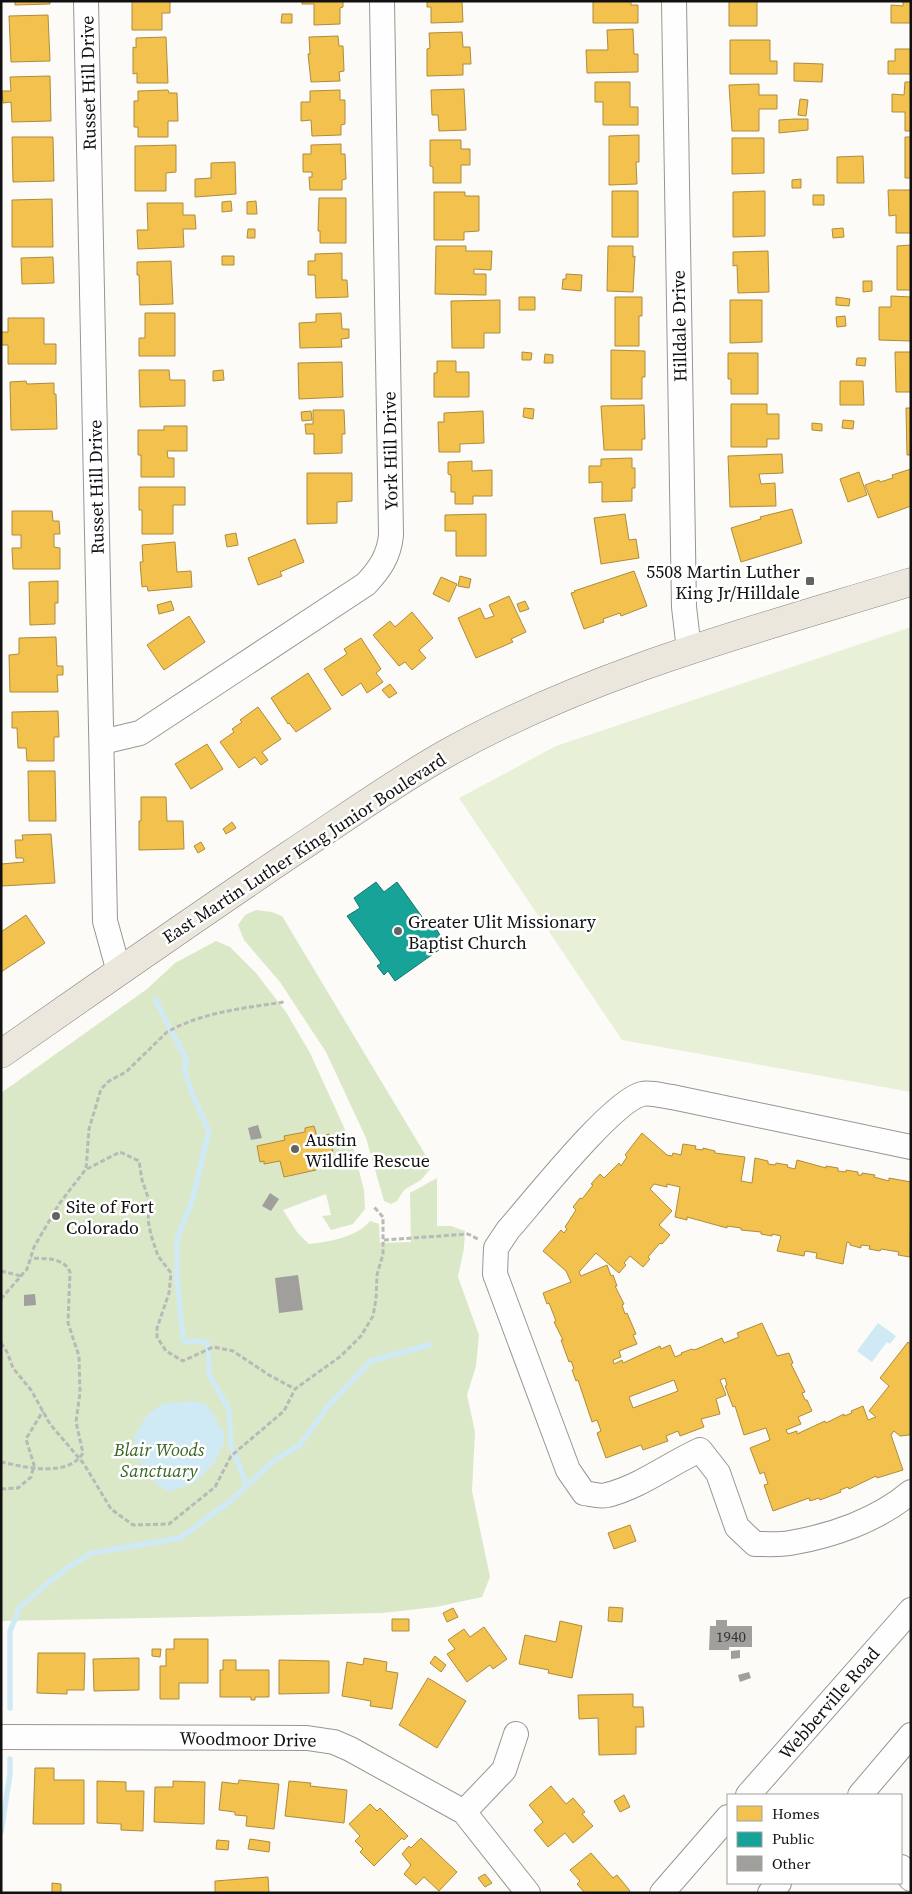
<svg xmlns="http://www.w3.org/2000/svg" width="912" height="1894" font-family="'Source Serif 4',serif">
  <rect width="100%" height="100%" fill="#fcfbf7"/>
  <path fill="#e8f1d8" d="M911 627V1092L622 1040 459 798 556 746Z"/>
  <path fill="#dae8c7" d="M256 910 272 912 282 916 428 1159 430 1169 421 1180 404 1190 397 1201 391 1204 384 1201 366 1138 326 1052 280 982 244 940 238 925 245 915Z
    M216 941 230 947 256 973 286 1012 310 1053 353 1147 364 1190 365 1209 353 1224 331 1230 322 1216 331 1215 326 1194 283 1210 297 1232 309 1244C329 1242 357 1237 370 1221L379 1224 380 1243 411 1242 410 1193 437 1178V1226H451L465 1231 464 1248 458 1277 479 1335 476 1366 467 1395 475 1432 472 1491 490 1577 482 1597 436 1607 382 1613 1 1621V1093L147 989 175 963Z"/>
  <path fill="#cfeaf4" d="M878 1323 896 1336 890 1344 887 1342 872 1362 857 1351Z
    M193 1401 207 1405 224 1432V1443L214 1463 197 1481 170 1492 157 1485 137 1458 134 1436 147 1415 162 1404Z"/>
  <path fill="#f2c14e" stroke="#ae8c3c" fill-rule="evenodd" d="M15 1H50V4L15 5Z
    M132 1H170V13H162V30H132Z
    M302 1H343V7L340 8V24L314 25V4H302Z
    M427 1H462L463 22 431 23V7H427Z
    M593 1H631V5H638V23H593Z
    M729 1H757V26H729Z
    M903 1H911V23H891V5L903 6Z
    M282 14H292V23H281Z
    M48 15 50 61 11 62 9 16Z
    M633 29 634 54H638V72L587 73 586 50H608L607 30Z
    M462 32 463 47H470L471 64H463V75L427 76V49L430 48 429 33Z
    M338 36 339 46H343L344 71 339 72 340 81 311 82 308 54H310L309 37Z
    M166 37 168 83H137V73L133 74V47L136 48V38Z
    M730 40H770V61H777V74H730Z
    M895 49H911V74H888V61H895Z
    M794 63 823 64 822 82 794 81Z
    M50 76 51 121 12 122 11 102 3 103 2 91H11L10 77Z
    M595 82H630V107H638V125H603V102H595Z
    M905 82H911V131H905V112H892V94L904 95Z
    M759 84V95H777V109H759V131H732L729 85Z
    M464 89 466 130 439 131 438 115H432L431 90Z
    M168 90 169 93H177L178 121H168V137H138V127H134V101H138V91Z
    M340 90V100H345V124L341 125V135L312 136 311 120 301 121V102H310V91Z
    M800 99 808 100 806 116 798 115Z
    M795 119H808V130L779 133V120Z
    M639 135V162H636L637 184 609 185V136Z
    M12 137H53L54 181 13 182Z
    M905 137H911V178H905Z
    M732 138H764V173L732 174Z
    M430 140H461V149H470V165H461V183H433V167L430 166Z
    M341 144V154H345L346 179 342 180V190H310L309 177H312V172H303V154H311V145Z
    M176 145V172L166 173V191H135V146Z
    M863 156 864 183H837V157Z
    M235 162 236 194 195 197V179L211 178V163Z
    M801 179V188H792V180Z
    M888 190H911V233H896V215L889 216Z
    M612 191H638V237H612Z
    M765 191V236L733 237V192Z
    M434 192H465V196H479V231L464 232V240H434Z
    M813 195H824V205H813Z
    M319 198H346V243H320V231H318Z
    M52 199 53 247H12V200Z
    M231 201 232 211 222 212V202Z
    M256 201 257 214H247V202Z
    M147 203H183V215H195L196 229H183L184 247 138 249 137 230H148Z
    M843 228 844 237 833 238 832 229Z
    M248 229H255V238H247Z
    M911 245V290H897V246Z
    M436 246H466V251H492L491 270 474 269V274H486V295L435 294Z
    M608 246H633V257L635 256 633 292 607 291Z
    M768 251 769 292 738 293 737 265 733 266V252Z
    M342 253V280H347L348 297 316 298 315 275H308V261H315V254Z
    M222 256H234V265H222Z
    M53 257 54 283 22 284 21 258Z
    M171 261 173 304 140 305 139 275H137V262Z
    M566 274 582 275 581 291 562 289 563 279H566Z
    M863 281H872V291L863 292Z
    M891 296 911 297V341L879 340V307H891Z
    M519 297H535V310H519Z
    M615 297H642V316H639V346H615Z
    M836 297 850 299 849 306 836 305Z
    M500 300V333H484V348H452L451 301Z
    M730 300H762V342L730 343Z
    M145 313H175V356H139V338H145Z
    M341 313 342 329H349V338L341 339 342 347 300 348 299 323 316 322V314Z
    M845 316 846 326 837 327 836 317Z
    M8 318H44V344H56V364H8V345H1V332H8Z
    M611 350 645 351V377H642V399H611Z
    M522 352 532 353 531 360H522Z
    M895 352H911V392H896Z
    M728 353H758V394H731V379H728Z
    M545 354 553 355V363H544Z
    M857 358H866L865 366 856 365Z
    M437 361H456V372H469V397H434V373H437Z
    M342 362 343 397 299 399 298 363Z
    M139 370H169L170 380H185V406L140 407Z
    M223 370 224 380 213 381V371Z
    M26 381 27 384 54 383V394H56L57 429 11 430 10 382Z
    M840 381H863L864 405H840Z
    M731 404H767V414H779V439H767V447H731Z
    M644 405 645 439H642V450H604L601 406Z
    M524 408 534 409 533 419 523 417Z
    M906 408H911V455H907Z
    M313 410H344L345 434H342V453L314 454V434H306L305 424H313Z
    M311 411 312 420 302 421 301 412Z
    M483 411 484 443 460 444V452H439L438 422H444V413Z
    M843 420 854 421 853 429 842 428Z
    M812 423 822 424V431L812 430Z
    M164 426H187V451H167L168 458H174V477H141V455H138V430H164Z
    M782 454 783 473 759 474 761 484 775 483 776 506 730 507 728 456Z
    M632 458V468H635V488H632V501L602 502V482L589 483V466H601V459Z
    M472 461V471L492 470V496H473V504H455V492H451V475L448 474V462Z
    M911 469V506L878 518 865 485 879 480 880 482 893 478 892 475Z
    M859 472 867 495 848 502 840 479Z
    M307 473H352V501L337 502V523L307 524Z
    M139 487H185V505H173V534H142V510H139Z
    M792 509 802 543 741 562 731 528 761 519 760 517Z
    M12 511H52L53 521H59L60 534H54V547L60 548V569H13L12 548H21V535H12Z
    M486 514V556H456V531H445V515Z
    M625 514 629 540 636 539 639 558 601 564 594 518Z
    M236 533 238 545 227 547 225 535Z
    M295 539 304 562 280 572 282 576 258 585 248 558Z
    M175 542 177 572 191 571 192 587 148 591 147 586 142 587 140 562H143L142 545Z
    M634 571 647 606 621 616 620 613 603 619 604 622 584 629 571 593 575 592 574 591Z
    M460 576 471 579 469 588 458 586Z
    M441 577 457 584 449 602 433 594Z
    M58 581V603H55V624L30 625 29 582Z
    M509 596 526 632 511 639 513 642 476 658 458 618 480 608 485 619 494 616 489 605Z
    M171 601 174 610 159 614 157 605Z
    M525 601 529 609 520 612 517 604Z
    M412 612 433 638 419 650 426 658 412 670 405 662 399 666 373 635 390 621 395 627Z
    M189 616 205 642 164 670 147 645Z
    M56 637 57 666H63V675H57L58 692H10L9 655 19 654V638Z
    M361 638 381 669 376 673 383 682 367 693 361 683 342 696 324 669 347 654 344 649Z
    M308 673 331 709 296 732 289 723 288 724 271 698Z
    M390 684 397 693 389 698 382 690Z
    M258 707 281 739 262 752 268 760 261 765 255 757 239 768 220 742 234 732 232 729 242 722 240 720Z
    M58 711 59 737H54V761H27L26 748H18L17 728H12V712Z
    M207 744 223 769 191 789 175 764Z
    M28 771H55L56 821H29Z
    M141 797H166L167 821H183L184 849 139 850V821H141Z
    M232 822 236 828 226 834 223 829Z
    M51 834 55 883 2 886 1 864 24 862 23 858H16L15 840H23L22 835Z
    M201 842 205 849 198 853 194 846Z
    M26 915 45 943 1 972V932Z
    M314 1126 317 1137 329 1134 333 1151 313 1156 316 1170 284 1177 280 1161 264 1164V1161L260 1162 257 1146 285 1140 284 1136 305 1132V1128Z
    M642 1133 667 1155 672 1156 673 1153 681 1155 683 1144 696 1146 695 1149 703 1150V1148L715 1151V1153L745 1157 741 1181 752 1183 755 1158 768 1161V1164L775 1165 776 1163 788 1165 787 1167 795 1169 797 1160 826 1168V1166L838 1168V1171L846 1172V1170L858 1172V1175H862V1173L875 1175 874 1177 889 1181V1178L911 1182 910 1257 898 1255 899 1252 881 1249 880 1251 869 1249 870 1246 861 1245V1248L850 1245V1243L847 1242 843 1264 816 1258 817 1253 805 1251 804 1256 777 1251 781 1236 772 1234V1236L761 1234V1232L741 1230V1228L727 1226V1228L687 1217V1220L675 1217 680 1187 667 1184V1187L654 1184 650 1189 672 1211 659 1225 670 1235 662 1244 660 1243 648 1257 650 1259 643 1267 630 1256 624 1263 626 1265 619 1273 596 1253 579 1272 581 1276 607 1265 611 1276 613 1275 617 1286H615L624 1304 622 1305 625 1314 627 1313 636 1334 633 1335 637 1344 619 1351 621 1357 613 1360 614 1364 622 1360 623 1363 660 1346 661 1349 670 1345 675 1357 682 1354 681 1353 692 1349 693 1350 697 1349 722 1338 724 1343 739 1337 737 1333 762 1323 777 1356 789 1353 793 1363 791 1364 805 1392 802 1393 805 1400H807L812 1411 798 1417 801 1424 786 1430 788 1434 797 1431V1434L825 1421 826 1423 844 1414V1416L852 1413 851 1411 863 1406 868 1420 876 1417 869 1411 889 1386 880 1378 908 1342 911 1344V1433L909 1435 900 1436 894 1431 891 1435 903 1470 877 1478 876 1476 849 1489 848 1487 840 1490 841 1492 820 1500 819 1498 810 1501 809 1498 773 1511 764 1485 768 1484 764 1472 760 1474 750 1448 770 1440 766 1428 744 1435 735 1406 733 1407 725 1386 727 1385 725 1378 720 1380 726 1395 716 1399 720 1414 701 1419 704 1427 680 1436 678 1431 666 1436 668 1441 643 1450 641 1445 606 1458 597 1433 601 1431 597 1420 592 1422 578 1380 576 1381 572 1370 574 1369 571 1361 569 1362 561 1340H563L554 1322 556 1321 549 1303 547 1304 543 1293 571 1282 566 1271 543 1251 561 1230 564 1233 567 1229 565 1227 576 1210 573 1207 580 1198 582 1199 593 1185 591 1184 600 1174 604 1178 619 1163 621 1166 627 1157 625 1155ZM674 1380 678 1391 633 1408 629 1397Z
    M630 1525 636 1541 614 1549 608 1533Z
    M609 1607 623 1608 622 1622 608 1621Z
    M453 1608 458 1617 447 1622 443 1613Z
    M392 1619H409V1631H392Z
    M560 1621 582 1626 572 1678 548 1673 549 1670 519 1664 525 1635 556 1642Z
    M484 1627 507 1659 493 1669 490 1665 467 1682 447 1654 455 1649 448 1640 464 1629 470 1637Z
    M174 1639H208V1683H179V1699H160V1666H166V1649H174Z
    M152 1649H161L160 1657 152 1656Z
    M38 1653H85L84 1690H67V1694L37 1693Z
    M435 1656 446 1665 441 1672 430 1663Z
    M139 1658V1690L94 1691 93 1659Z
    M364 1658 387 1662 386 1671 398 1673 392 1709 370 1706 371 1701 342 1696 347 1662 363 1665Z
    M223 1660H236V1670H269V1697H255V1700H251V1697H220V1670H223Z
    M279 1660 329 1661V1693L279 1694Z
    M428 1678 466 1701 437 1748 399 1725Z
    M633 1694V1707H643L644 1727H636V1754L599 1755 598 1718 579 1719 578 1695Z
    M35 1768H54V1780H84V1824H33Z
    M239 1780 279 1784 274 1829 246 1826 247 1816 235 1815V1812L219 1810 222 1782 238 1784Z
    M97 1781 126 1782V1791H144L143 1831 121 1830V1824L97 1823Z
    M173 1781 205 1782 204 1824 154 1822 155 1787H173Z
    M289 1781 311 1783 310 1786 347 1790 344 1823 285 1816Z
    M551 1786 566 1804 573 1798 585 1812 582 1814 593 1826 573 1843 565 1833 548 1847 534 1830 543 1822 529 1805Z
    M624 1795 630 1807 620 1812 614 1801Z
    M370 1804 377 1811 380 1808 408 1836 404 1840 402 1838 374 1866 360 1852 363 1849 355 1841 360 1836 349 1824Z
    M421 1838 457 1872 439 1891 424 1877 416 1885 404 1874 411 1865 402 1854 409 1846 411 1848Z
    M250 1839 270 1842 269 1852 248 1849Z
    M217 1840 229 1841 228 1850 216 1849Z
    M591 1853 613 1878 617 1875 630 1891 628 1893H585L577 1884 580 1881 570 1870Z
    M485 1874 492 1883 485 1887 478 1878Z
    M268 1877 269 1893H215V1881Z
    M52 1883 61 1884V1893H52Z"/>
  <path fill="#17a398" stroke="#157770" d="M376 882 384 892 397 882 430 928 434 925 440 935 436 938 443 947 395 981 388 971 384 975 377 966 381 963 347 916 360 908 354 898Z"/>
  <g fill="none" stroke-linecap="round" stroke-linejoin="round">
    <path stroke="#cfeaf4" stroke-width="5.5" d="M155 999 187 1061 184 1069 193 1096 209 1131 192 1201 177 1239V1278L183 1339 187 1342 201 1341 208 1344 209 1375 229 1409 231 1445 247 1486
      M10 1708V1631L20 1607 65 1569 92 1553 180 1538 229 1502 277 1458 299 1446 329 1405 371 1361 429 1345
      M1 1832 10 1774V1759"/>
  </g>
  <path fill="#a09f9c" d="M258 1125 262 1138 251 1140 248 1128Z
    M270 1193 279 1199 271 1211 262 1206Z
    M298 1275 303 1310 279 1313 275 1278Z
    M35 1294 36 1305 24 1306V1295Z
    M716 1620H727V1626H752V1647H729V1650H709L710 1626H716Z
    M740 1650V1658L731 1659V1651Z
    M749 1672 751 1678 740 1682 738 1675Z"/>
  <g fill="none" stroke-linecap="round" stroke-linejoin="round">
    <defs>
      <path id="minor" d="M86 1 105 921 119 972
        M674 1 684 607 689 650
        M102 742 140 733 366 584C380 569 389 556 391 535L382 1
        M911 1147 672 1097C664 1096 650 1092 642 1094 612 1101 532 1203 508 1230L496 1248 495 1274 568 1470 584 1493C591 1494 601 1497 607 1495 640 1487 669 1464 700 1450L718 1473 737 1527 755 1544C766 1544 779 1545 790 1543 832 1536 878 1520 911 1492
        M1 1737 307 1738 334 1742 350 1749 464 1812 528 1893
        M748 1795 911 1610
        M860 1795 911 1735
        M464 1812 504 1770 516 1734
        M901 1867 911 1879
        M662 1893 728 1817
        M770 1893 779 1883"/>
      <path id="major" d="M1 1054C98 986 194 919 292 853 344 819 395 782 449 752 593 672 754 630 911 582"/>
    </defs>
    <use href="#minor" stroke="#979695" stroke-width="26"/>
    <use href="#major" stroke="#848482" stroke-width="29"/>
    <path stroke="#b9b9b8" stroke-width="3" stroke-dasharray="5 2.5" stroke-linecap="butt" d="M87 1169 120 1152 139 1161 142 1180 150 1203 148 1220 151 1235 158 1256 171 1273 169 1293 157 1328V1337L166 1351 183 1361 213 1347 233 1351 269 1375 295 1389
      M384 1240 468 1234 478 1239
      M1 1271 21 1276
      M1 1299 27 1269 34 1247 59 1204 86 1169 89 1129 101 1089 109 1081 126 1072 167 1032C203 1012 244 1008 284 1002
      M1 1343 7 1352 13 1368 31 1390 50 1424 84 1464 111 1509 133 1525 169 1524 215 1487 231 1456 284 1411 295 1389 341 1356 361 1336 373 1316 376 1299 377 1275 383 1254V1217L374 1207
      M1 1462C24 1467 68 1478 83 1453L76 1422 80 1393 79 1356 68 1323 70 1272C64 1257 45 1259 31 1258
      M1 1489 18 1488 31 1477 34 1465 26 1439 43 1411"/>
    <use href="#minor" stroke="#fffefe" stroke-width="24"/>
    <use href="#major" stroke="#ece7dc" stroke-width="28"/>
  </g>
  <g fill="#636362" stroke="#fff" stroke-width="2">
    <rect x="805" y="576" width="10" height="10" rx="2.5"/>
    <circle cx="398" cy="931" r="5"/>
    <circle cx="295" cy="1149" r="5"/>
    <circle cx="56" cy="1216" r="5"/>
  </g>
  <g text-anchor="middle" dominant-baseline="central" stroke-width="5" stroke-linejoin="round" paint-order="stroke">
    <g font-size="15" fill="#353434">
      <text x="731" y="1636">1940</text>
    </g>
    <g font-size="18" fill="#111" stroke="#fff">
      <text transform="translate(88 83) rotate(-91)">Russet Hill Drive</text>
      <text transform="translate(679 326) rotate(-91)">Hilldale Drive</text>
      <text transform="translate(390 451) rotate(-91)">York Hill Drive</text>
      <text transform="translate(96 487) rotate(-91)">Russet Hill Drive</text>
      <text transform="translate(304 848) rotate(-33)">East Martin Luther King Junior Boulevard</text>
      <text transform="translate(829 1703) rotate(-49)">Webberville Road</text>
      <text transform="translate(248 1739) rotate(1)">Woodmoor Drive</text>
    </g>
    <g font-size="18" fill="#111" stroke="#fff" text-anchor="start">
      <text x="800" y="571" text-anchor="end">5508 Martin Luther<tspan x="800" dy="21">King Jr/Hilldale</tspan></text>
      <text x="408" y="921">Greater Ulit Missionary<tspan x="408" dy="21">Baptist Church</tspan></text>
      <text x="305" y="1139">Austin<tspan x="305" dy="21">Wildlife Rescue</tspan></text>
      <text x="66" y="1206">Site of Fort<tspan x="66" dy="21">Colorado</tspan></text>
    </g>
    <g font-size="18" font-style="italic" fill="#376623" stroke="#fff">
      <text x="159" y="1449">Blair Woods<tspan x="159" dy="21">Sanctuary</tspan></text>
    </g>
  </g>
  <rect width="912" height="1894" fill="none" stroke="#111111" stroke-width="5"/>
  <rect x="727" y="1794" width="175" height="90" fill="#ffffff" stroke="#a0a0a0"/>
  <rect x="737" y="1806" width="25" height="15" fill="#f2c14e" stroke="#a0a0a0"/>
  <text x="772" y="1819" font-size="15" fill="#111111">Homes</text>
  <rect x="737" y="1832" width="25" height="15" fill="#17a398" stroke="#a0a0a0"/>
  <text x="772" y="1844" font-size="15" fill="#111111">Public</text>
  <rect x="737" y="1856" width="25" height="15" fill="#a09f9c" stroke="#a0a0a0"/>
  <text x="772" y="1869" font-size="15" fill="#111111">Other</text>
</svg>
